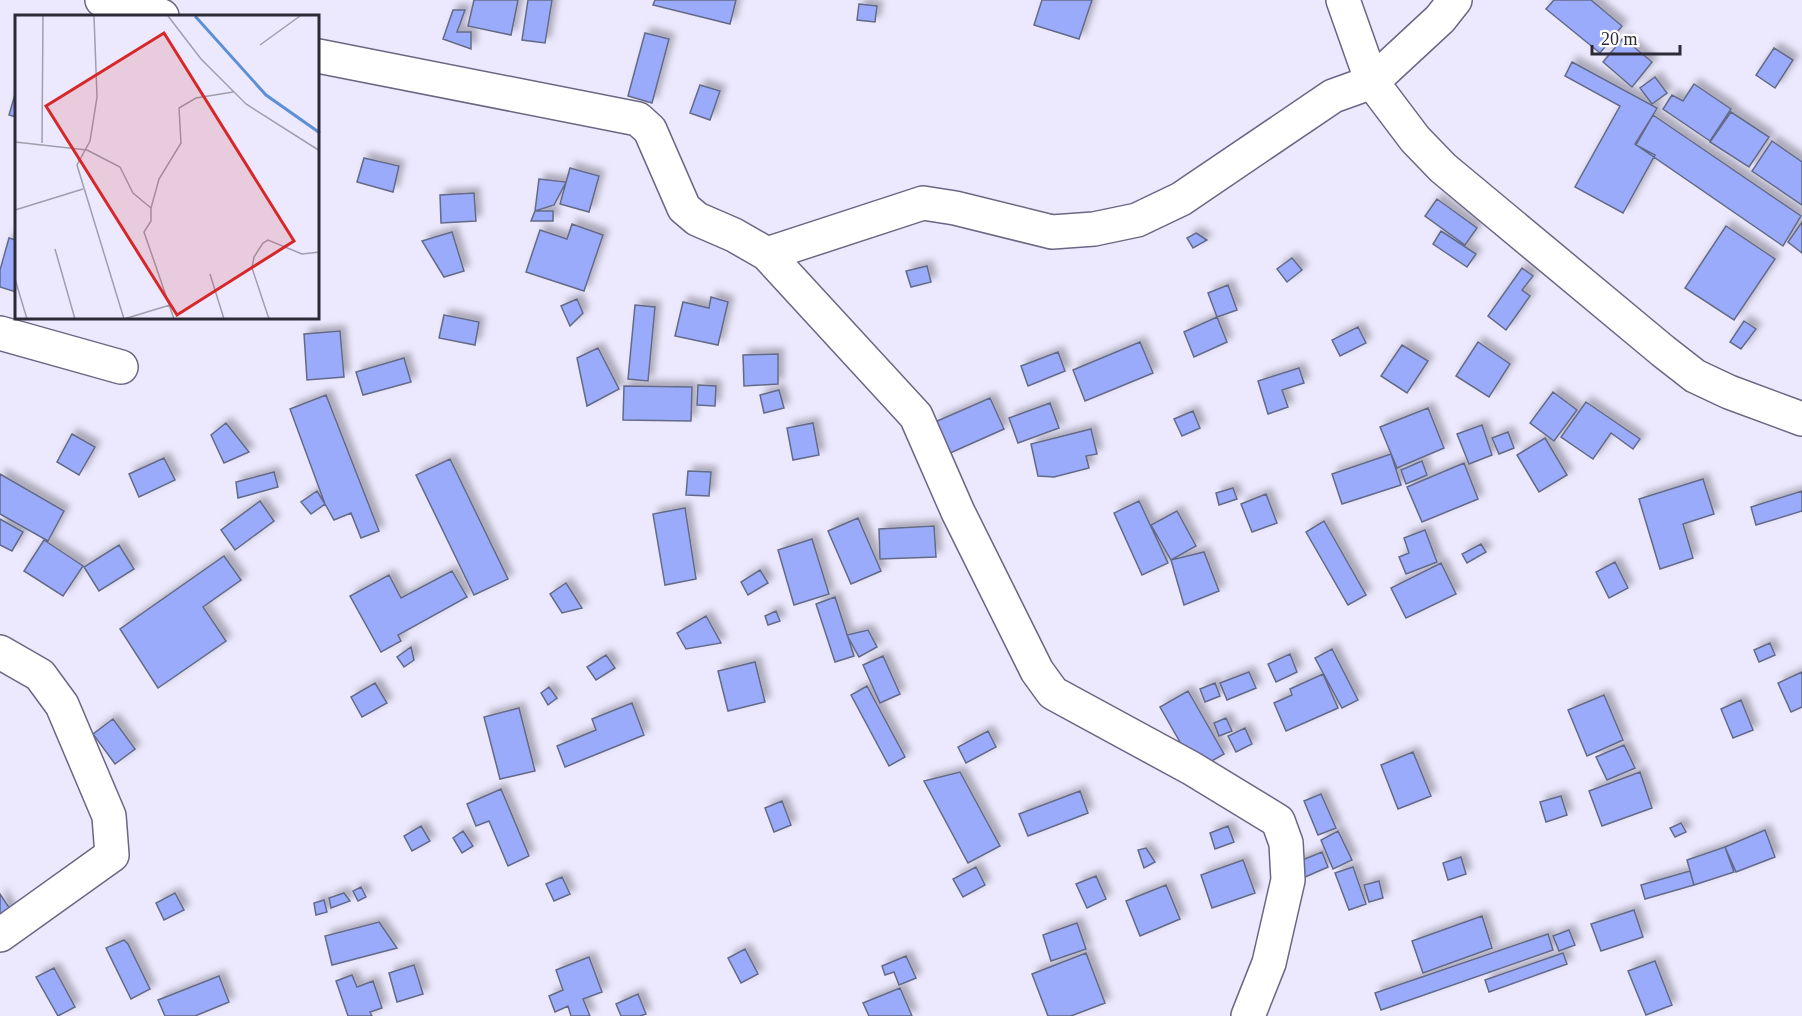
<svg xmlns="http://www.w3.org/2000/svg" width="1802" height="1016" font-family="Georgia,serif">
  <defs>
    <filter id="shadow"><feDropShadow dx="5.5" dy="-5.5" stdDeviation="3" flood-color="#0004"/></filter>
  </defs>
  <rect width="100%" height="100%" fill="#ece9fe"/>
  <path fill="#9aabfb" stroke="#646b87" stroke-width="1.5" filter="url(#shadow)" d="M474 0H518L511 35 468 26Z
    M528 0H552L545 43 522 40Z
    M655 0H736L730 24 653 5Z
    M1042 0H1092L1079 39 1034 25Z
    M1554 0H1591L1622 26 1600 53 1546 9Z
    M859 4 877 6 875 22 857 20Z
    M453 10H465L457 32H471V49L443 39Z
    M645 33 669 39 652 103 628 96Z
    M1623 38 1652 62 1632 87 1603 62Z
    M1774 48 1793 60 1775 88 1756 75Z
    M1572 62 1657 108 1636 145 1655 155 1623 213 1575 187 1620 106 1565 76Z
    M1655 77 1667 93 1652 104 1640 88Z
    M1694 84 1731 109 1710 141 1663 109 1672 95 1683 101Z
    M700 85 720 91 710 120 690 113Z
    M16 91V117L9 115Z
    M1731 112 1769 137 1749 167 1710 142Z
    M1653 115 1801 216 1783 246 1635 144Z
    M1772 141 1802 162V205L1752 171Z
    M364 158 399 166 393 192 357 182Z
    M570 168 599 176 589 212 560 204Z
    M539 179 566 182 554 205 535 211Z
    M474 193 476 221 441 223 440 195Z
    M1437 199 1477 228 1465 245 1425 216Z
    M535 211H553V221H531Z
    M1802 222V253L1788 242Z
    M572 224 603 235 584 291 526 272 540 230 567 239Z
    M1726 226 1775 259 1734 320 1685 288Z
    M1441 231 1476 254 1467 267 1433 244Z
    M452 232 464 271 444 277 422 241Z
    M1196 233 1207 240 1193 248 1187 238Z
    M9 238 16 240V292L0 287V270Z
    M1292 258 1302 270 1287 282 1277 269Z
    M927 266 931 282 911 287 906 271Z
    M1522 268 1533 276 1522 290 1530 296 1506 330 1488 316Z
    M1228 285 1237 310 1217 317 1208 293Z
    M711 297 728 302 718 345 675 336 683 302 709 308Z
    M577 299 583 313 570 326 561 306Z
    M635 305 655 307 648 381 628 379Z
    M444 315 479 322 475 345 439 338Z
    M1217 317 1227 342 1194 357 1184 332Z
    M1744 321 1756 329 1741 349 1730 342Z
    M1358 327 1366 343 1340 356 1332 340Z
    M340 331 344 377 307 380 304 334Z
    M1140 342 1153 373 1085 401 1073 370Z
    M1478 342 1510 364 1489 397 1456 376Z
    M1402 345 1428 361 1407 393 1381 376Z
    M598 348 619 389 587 406 577 358Z
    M1058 352 1065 371 1028 386 1021 366Z
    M778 354V384L744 386 743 355Z
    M404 358 411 382 363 395 356 372Z
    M1299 368 1304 383 1282 390 1288 407 1268 414 1258 381Z
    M698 385 716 386 715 406 697 405Z
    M624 386 692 387 691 421 623 420Z
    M779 390 784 408 764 413 760 395Z
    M1553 392 1577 410 1554 441 1530 423Z
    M326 395 379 531 361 538 351 513 334 520 325 504 290 409Z
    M990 398 1004 429 948 454 935 422Z
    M1586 402 1640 439 1633 449 1611 433 1593 459 1561 437Z
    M1050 403 1059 428 1018 443 1009 418Z
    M1428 408 1444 448 1397 468 1380 427Z
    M1193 411 1200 428 1182 436 1174 419Z
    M226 423 249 452 224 463 211 435Z
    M813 423 819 455 793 460 787 428Z
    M1482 425 1492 455 1469 464 1457 434Z
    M1091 429 1097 454 1086 456 1089 468 1054 477 1038 476 1031 444Z
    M1508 432 1514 448 1499 454 1492 438Z
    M72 434 95 447 79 475 57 462Z
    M1545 438 1567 475 1539 492 1517 455Z
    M1391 454 1401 485 1342 504 1332 474Z
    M164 458 175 480 139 497 129 474Z
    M450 459 508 579 474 595 416 475Z
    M1422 461 1427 475 1406 484 1401 470Z
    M1464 463 1478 499 1422 522 1407 487Z
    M688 471 711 472 709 496 686 495Z
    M274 472 278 487 238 498 236 482Z
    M0 474 64 511 48 541 0 514Z
    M1703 479 1714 514 1683 524 1693 558 1660 569 1639 499Z
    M1233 488 1237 499 1219 505 1216 493Z
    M317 491 325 504 311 514 301 502Z
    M1802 491V511L1756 525 1751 507Z
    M1266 494 1277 523 1252 532 1241 504Z
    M260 501 274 521 235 550 221 530Z
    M1139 501 1168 563 1142 575 1114 513Z
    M685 508 696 579 665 585 653 514Z
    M1177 511 1196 546 1171 560 1151 525Z
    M858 518 881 571 851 584 828 531Z
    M0 519 23 532 12 551 0 545Z
    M1324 521 1366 595 1348 605 1306 532Z
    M934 526 936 557 880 559 879 529Z
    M1425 530 1437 562 1406 574 1399 557 1409 553 1404 538Z
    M812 539 829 594 794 605 778 550Z
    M44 540 83 566 63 596 24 571Z
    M1481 544 1486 552 1467 563 1462 554Z
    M119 545 134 569 99 591 84 567Z
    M1204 552 1219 591 1184 605 1171 560Z
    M224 556 241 580 203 607 226 641 158 688 120 629Z
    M1615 562 1628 588 1609 598 1596 572Z
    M1441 563 1456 594 1406 618 1391 588Z
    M760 570 768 583 748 595 741 582Z
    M452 571 467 597 398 635 401 641 381 652 350 596 389 575 401 598Z
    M566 583 582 608 562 613 550 594Z
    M835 597 854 656 835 662 816 604Z
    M776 611 780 621 768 625 765 616Z
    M706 616 721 643 686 649 677 633Z
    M868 630 877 647 859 657 847 635Z
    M1770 643 1775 655 1759 662 1754 650Z
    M411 647 414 660 404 667 397 657Z
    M1332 649 1358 700 1342 708 1315 658Z
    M1290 654 1297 672 1276 682 1268 664Z
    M606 655 615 668 596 680 587 667Z
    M883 656 900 694 880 703 863 665Z
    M755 662 765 702 728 711 718 671Z
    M1249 672 1256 688 1227 700 1220 683Z
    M1802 672V707L1791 712 1778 683Z
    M1323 674 1338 708 1286 731 1274 703 1292 695 1290 689Z
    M375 683 387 703 362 717 351 697Z
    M1215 683 1220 696 1205 702 1200 689Z
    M867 686 905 757 889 766 851 695Z
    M549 687 557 698 548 705 541 693Z
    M1188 691 1224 754 1196 770 1160 707Z
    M1604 695 1623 740 1587 756 1568 710Z
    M1741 700 1753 730 1733 738 1721 709Z
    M632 703 644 735 565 767 557 746 596 730 592 719Z
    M519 708 535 771 500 779 484 717Z
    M1226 718 1232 731 1219 736 1214 723Z
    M113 719 135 749 115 764 93 734Z
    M1245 728 1252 744 1236 752 1228 736Z
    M988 731 996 747 966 763 958 747Z
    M1624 745 1635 768 1607 780 1596 757Z
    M1413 752 1431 796 1398 809 1381 765Z
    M960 772 1000 846 968 863 924 781Z
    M1640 772 1652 808 1602 826 1589 791Z
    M501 789 529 856 508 866 489 821 476 826 467 804Z
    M1080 791 1088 813 1028 836 1019 814Z
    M1321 794 1336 828 1318 835 1304 801Z
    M1561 796 1567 815 1546 822 1540 802Z
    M782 801 791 825 774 832 765 808Z
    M1681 823 1686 832 1675 837 1670 828Z
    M421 826 430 841 412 851 404 836Z
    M1228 826 1234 842 1215 849 1210 833Z
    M1765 830 1775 857 1736 872 1725 847Z
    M463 831 473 846 462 853 453 838Z
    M1338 831 1352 860 1333 869 1321 840Z
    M1725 847 1734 872 1694 885 1687 860Z
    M1146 848 1155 862 1144 868 1138 850Z
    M1322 852 1328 867 1296 881 1290 865Z
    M1461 857 1466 874 1448 880 1443 863Z
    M1243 860 1255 893 1212 908 1201 875Z
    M976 867 985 885 963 897 953 879Z
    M1353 867 1366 904 1349 910 1335 873Z
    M1690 871 1694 885 1645 899 1641 885Z
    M1096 876 1106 899 1087 908 1076 884Z
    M562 877 570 894 554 901 546 884Z
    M1379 881 1383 898 1369 902 1364 885Z
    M1166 885 1180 919 1140 936 1126 901Z
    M361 887 366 897 358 901 353 891Z
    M175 893 184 910 164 920 156 903Z
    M344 893 350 901 331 908 329 898Z
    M0 894 14 915 0 924Z
    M324 900 327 912 316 915 314 903Z
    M1634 910 1643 937 1601 951 1591 924Z
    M1482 916 1492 948 1423 973 1412 941Z
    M379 922 397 948 332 965 325 936Z
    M1077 923 1086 949 1051 961 1043 935Z
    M1569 930 1575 945 1559 951 1553 936Z
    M1548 934 1553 950 1381 1010 1375 993Z
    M124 940 128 944 150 989 131 999 106 948Z
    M745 949 758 974 741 983 728 958Z
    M1086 953 1105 1003 1071 1016H1048L1032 974Z
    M1563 953 1567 964 1489 992 1485 980Z
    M906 956 916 978 899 985 894 972 885 975 882 966Z
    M589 957 602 992 583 999 590 1016H571L568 1006 555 1012 549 996 563 990 556 970Z
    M1655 961 1672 1005 1646 1015 1628 971Z
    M414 965 423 994 397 1002 389 973Z
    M54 968 75 1007 58 1016 36 977Z
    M352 975 357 987 373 981 382 1008 370 1012 372 1016H348L336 981Z
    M219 976 229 1002 195 1016H165L158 1000Z
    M900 988 912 1016H869L863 1003Z
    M638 994 646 1014 640 1016H621L616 1004Z"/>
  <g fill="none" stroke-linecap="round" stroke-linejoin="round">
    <defs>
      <path id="minor" d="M102 0 162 16
        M1343 0 1372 82 1415 139 1443 168 1663 351 1695 376 1729 392 1802 419
        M318 56 638 119 650 130 684 208 697 219 734 235 767 254 916 416 958 512 1037 671 1053 693 1191 768 1278 821 1286 843 1288 880 1269 963 1248 1016
        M767 254 923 203 955 208 1052 232 1094 229 1137 220 1181 199 1333 96 1372 82
        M0 333 121 367
        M0 652 40 675 62 705 109 816 112 855 0 935"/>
      <path id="major" d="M1372 82 1440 19 1455 0"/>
    </defs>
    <use href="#minor" stroke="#6b6683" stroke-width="36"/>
    <use href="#major" stroke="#6b6683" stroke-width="36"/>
    <use href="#minor" stroke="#fff" stroke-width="33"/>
    <use href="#major" stroke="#fff" stroke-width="33"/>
  </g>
  <g transform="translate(15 15)">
    <rect width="304" height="304" fill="#ece9fe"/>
    <path fill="none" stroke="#5c8fd3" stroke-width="3" d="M180 1 251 80 305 118"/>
    <path fill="none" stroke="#a09dae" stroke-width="1.5" d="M79 1 82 82 75 126 62 150 109 304M153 1 186 44 231 89 305 136M245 30 285 1M0 127 72 135M27 128 28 1M72 135 105 152 118 178 136 193M0 195 68 174M40 234 60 304M195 259 209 304M0 264 12 304M109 304 155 290M159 304 129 217 136 206V193L144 164 166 128 164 93 181 83 218 77M254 304 237 253 239 242 248 228 253 225 287 239 305 237"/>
    <path fill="#d62828" fill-opacity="0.15" stroke="#d62828" stroke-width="3" d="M149 18 279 226 162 300 31 91Z"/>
    <rect width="304" height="304" fill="none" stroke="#2d2a37" stroke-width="3"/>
  </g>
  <path d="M1592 45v9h88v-9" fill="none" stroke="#2d2a37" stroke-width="3"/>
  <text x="1601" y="45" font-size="18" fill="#2d2a37" stroke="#ffffff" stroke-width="4.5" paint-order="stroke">20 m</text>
</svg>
